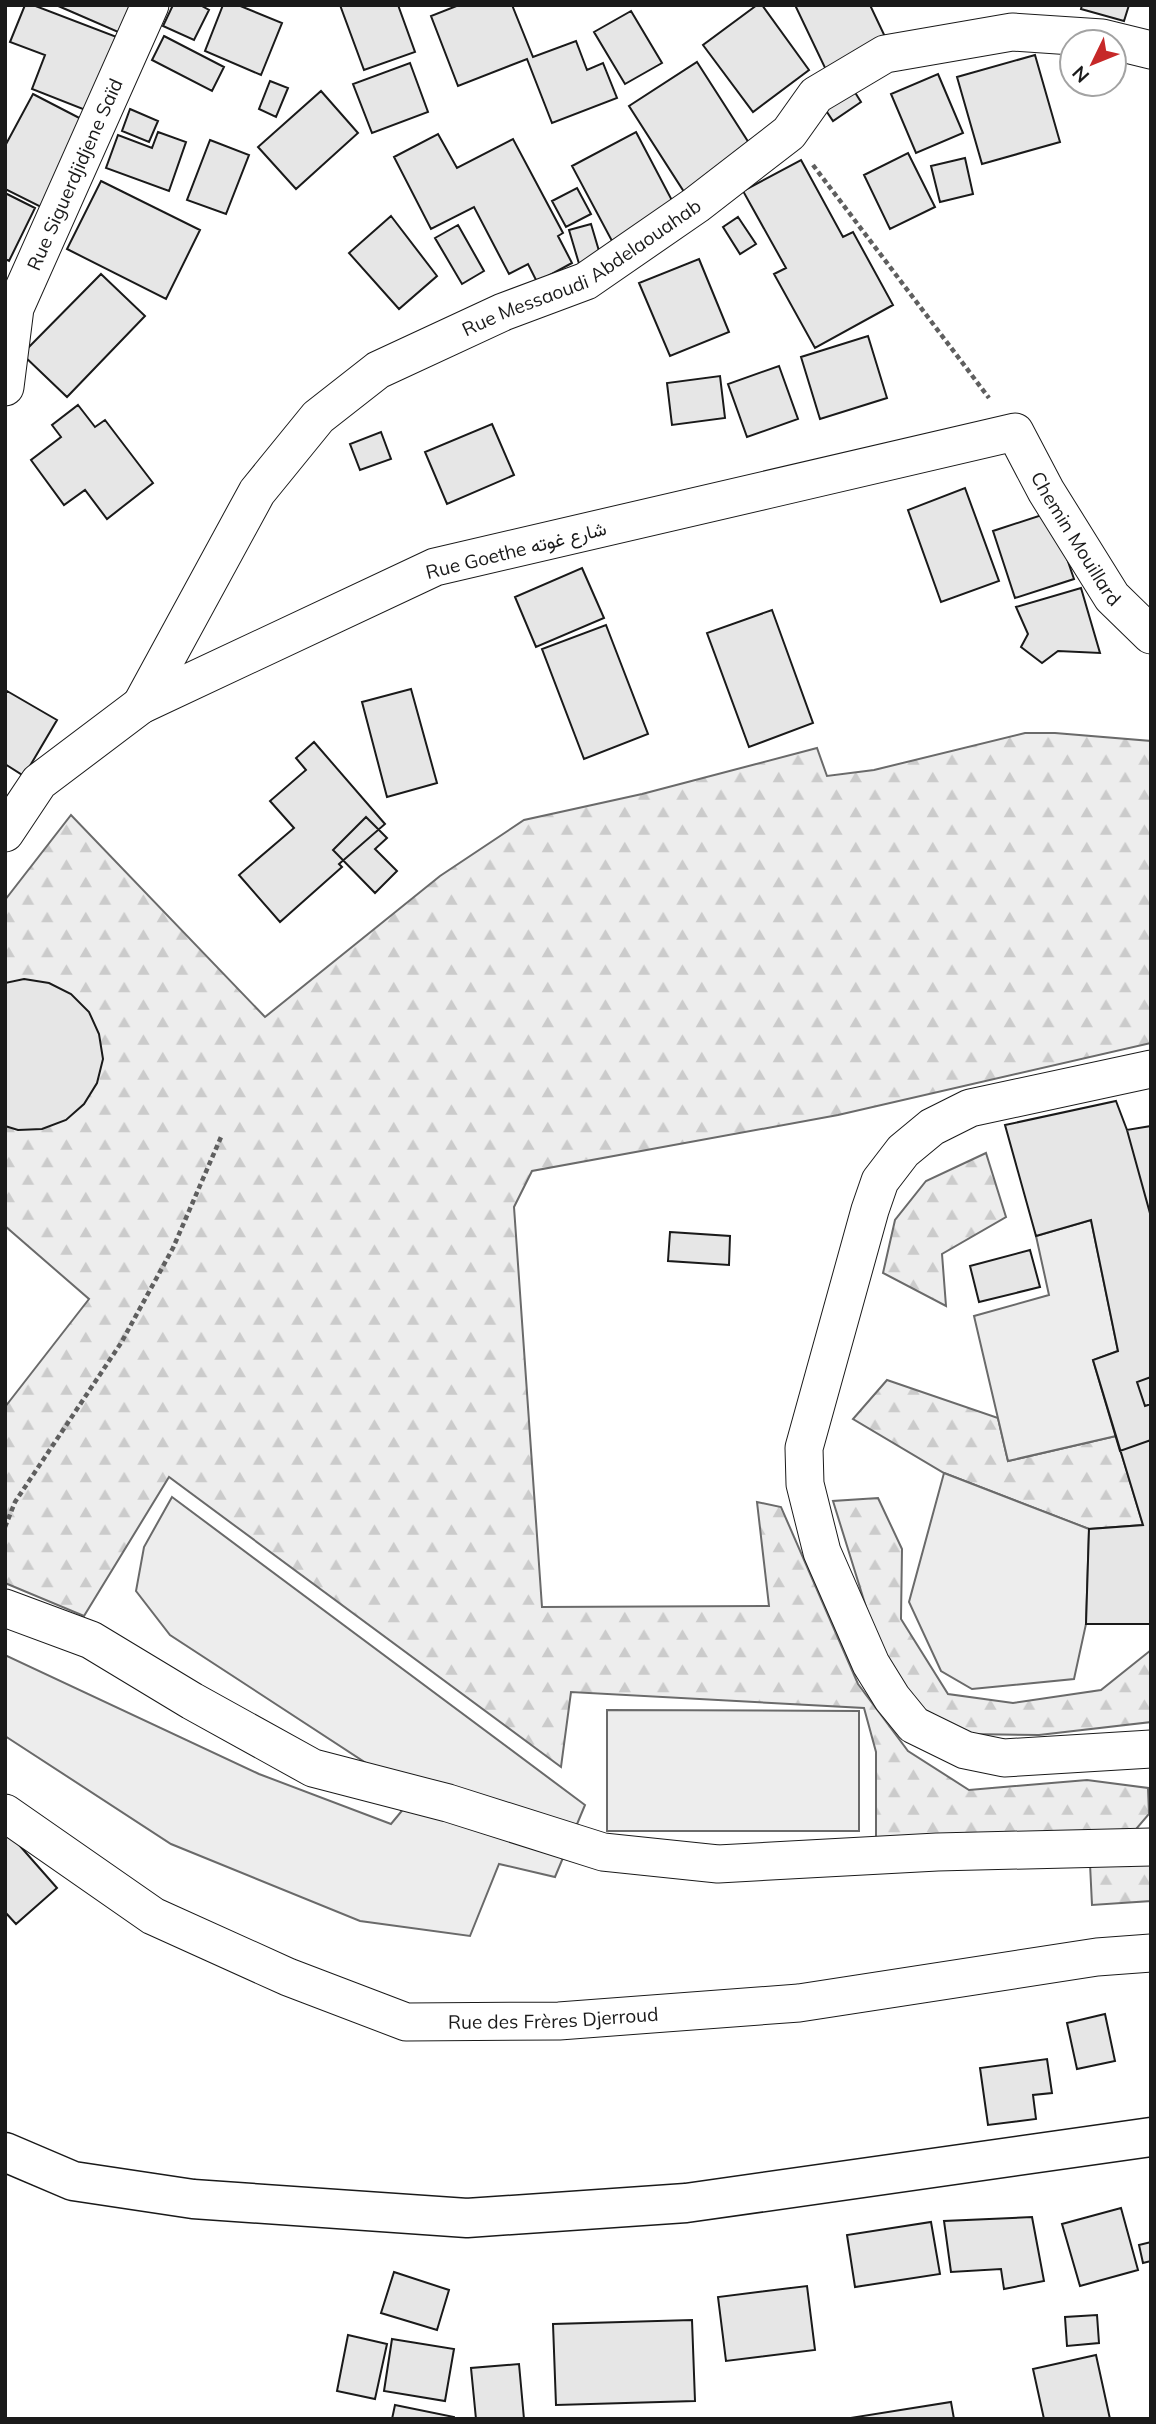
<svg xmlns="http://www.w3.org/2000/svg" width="1156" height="2424" font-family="Mulish,Vazirmatn,sans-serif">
  <defs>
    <pattern id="forest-firs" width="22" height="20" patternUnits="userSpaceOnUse" patternTransform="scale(1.75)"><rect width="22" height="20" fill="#ededed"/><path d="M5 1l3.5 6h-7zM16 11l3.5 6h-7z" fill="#cbcbcb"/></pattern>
  </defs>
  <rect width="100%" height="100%" fill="#fff"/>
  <path fill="url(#forest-firs)" stroke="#6a6a6a" stroke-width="2" d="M1025 733H1055L1151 741V1043L838 1115 532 1171 514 1207 542 1607 769 1606 757 1502 781 1507 858 1684 908 1751 969 1790 1087 1780 1148 1788 1149 1814 1131 1835 876 1837V1752L864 1708 571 1692 561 1767 169 1477 84 1616 5 1583V1407L89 1299 5 1226V900L71 815 265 1017 440 876 524 820 642 794 817 748 827 776 874 770Z
    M986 1153 1006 1217 942 1254 946 1306 883 1273 895 1220 926 1181Z
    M887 1380 998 1418 1008 1461 1116 1436 1143 1525 1089 1529 944 1473 853 1419Z
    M878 1498 902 1549 901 1619 948 1694 1013 1703 1101 1690 1151 1650V1722L1039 1735 967 1734 915 1704 881 1655 833 1501Z
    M1090 1864 1151 1865V1901L1092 1905Z"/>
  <path fill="#ededed" stroke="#6a6a6a" stroke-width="2" d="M1091 1220 1118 1351 1093 1360 1116 1436 1008 1461 974 1316 1049 1295 1036 1236Z
    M944 1473 1089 1529 1086 1624 1074 1679 972 1689 941 1671 909 1602Z
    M172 1497 585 1805 555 1877 499 1864 470 1936 360 1921 171 1844 5 1736V1655L259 1774 391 1824 415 1795 170 1635 136 1591 144 1547Z
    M607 1710 859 1711V1831H607Z"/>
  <path fill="#e6e6e6" stroke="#1a1a1a" stroke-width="2" d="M25 5H33L122 39 93 113 32 89 45 55 10 42Z
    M56 5H138L125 35Z
    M173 5H200L209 10 194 40 163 26Z
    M223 5H238L282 23 261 75 205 51Z
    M340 5H398L415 52 364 70Z
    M459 5H512L533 57 576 41 587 70 603 63 617 98 552 123 527 59 458 86 431 16Z
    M757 5H762L809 70 753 112 703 45Z
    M795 5H870L888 43 827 72Z
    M1082 5H1129L1124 21 1081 9Z
    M631 11 662 63 625 84 594 32Z
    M164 36 224 67 212 91 152 60Z
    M1035 55 1060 142 982 164 957 77Z
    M697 62 756 154 688 198 629 106Z
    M410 63 428 112 372 133 353 84Z
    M938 74 963 133 916 153 891 94Z
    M846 78 861 102 833 121 817 97Z
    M270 81 288 88 276 117 259 109Z
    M321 91 358 133 296 189 258 147Z
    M33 94 91 124 47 210 5 189V146Z
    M130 109 158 121 149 142 122 131Z
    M158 132 186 142 169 191 106 168 118 135 152 148Z
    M636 132 676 208 612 241 572 166Z
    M438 134 457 168 513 139 563 233 558 236 572 263 537 282 528 264 509 274 474 207 431 229 394 157Z
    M210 140 249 155 226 214 187 200Z
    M908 153 935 207 890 229 864 175Z
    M965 158 973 194 940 202 931 166Z
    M801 160 843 237 853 232 893 305 815 348 774 274 786 268 743 191Z
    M101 181 200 230 166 299 67 249Z
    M577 188 591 214 566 227 552 201Z
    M5 193 35 208 9 261 5 259Z
    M391 216 437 276 399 309 349 253Z
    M738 217 756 244 740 254 723 227Z
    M591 224 602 261 580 267 569 230Z
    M458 225 484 271 462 284 435 238Z
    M699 259 729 332 670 356 639 283Z
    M101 274 145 316 67 397 22 354Z
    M868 336 887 398 820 419 801 357Z
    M779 366 798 419 747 437 728 384Z
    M720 376 725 418 672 425 667 383Z
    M78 405 95 427 105 420 153 483 107 519 85 490 64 505 31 460 61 437 52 425Z
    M492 424 514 475 447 504 425 452Z
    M381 432 391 459 360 470 350 444Z
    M965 488 999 581 941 602 908 510Z
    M1051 512 1074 579 1015 598 993 531Z
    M582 568 604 618 536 647 515 597Z
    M1081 588 1100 653 1058 651 1042 663 1021 647 1028 634 1016 607Z
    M772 610 813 723 749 747 707 633Z
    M606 625 648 734 584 759 542 649Z
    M411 689 437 783 387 797 362 702Z
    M7 691 57 720 24 776 5 764V694Z
    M314 742 385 824 339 864 342 867 280 922 239 875 294 828 270 801 306 770 296 758Z
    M366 817 387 838 375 849 397 871 375 893 333 850Z
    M24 979 49 983 71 994 89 1012 99 1034 103 1059 97 1083 84 1104 66 1120 42 1129 18 1130 5 1126V983Z
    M1116 1101 1127 1130 1151 1126V1377L1137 1382 1145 1406 1151 1404V1624H1086L1089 1529 1143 1525 1093 1360 1118 1351 1091 1220 1036 1236 1005 1125Z
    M1116 1101 1127 1130 1151 1217V1440L1120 1451 1093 1360 1118 1351 1091 1220 1036 1236 1005 1125Z
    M670 1232 730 1236 729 1265 668 1261Z
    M1030 1250 1040 1287 979 1302 970 1266Z
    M5 1829 57 1888 16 1924 5 1912Z
    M1105 2014 1115 2061 1077 2069 1067 2023Z
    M1047 2059 1052 2093 1033 2095 1036 2119 988 2125 980 2068Z
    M1121 2208 1138 2270 1080 2286 1062 2224Z
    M1032 2217 1044 2281 1004 2289 1001 2269 951 2272 944 2221Z
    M931 2222 940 2274 855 2287 847 2235Z
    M1151 2242V2261L1143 2263 1139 2245Z
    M394 2272 449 2290 437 2330 381 2313Z
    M807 2286 815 2350 726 2361 718 2297Z
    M1097 2315 1099 2343 1067 2346 1065 2317Z
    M692 2320 695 2401 556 2405 553 2324Z
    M348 2335 387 2344 375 2399 337 2391Z
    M392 2339 454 2349 445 2401 384 2391Z
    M1096 2355 1110 2419H1044L1033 2369Z
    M519 2364 524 2419H476L471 2368Z
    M951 2402 954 2419H850V2418Z
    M395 2405 454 2417V2419H392Z"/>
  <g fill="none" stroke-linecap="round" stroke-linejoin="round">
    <defs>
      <g id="street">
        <path id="s1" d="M5 387 15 308 150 5"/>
        <path id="s2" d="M141 705 257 492 318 417 378 370 503 312 586 281 696 205 789 133 816 95 885 54 1012 32 1102 38 1151 50"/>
        <path id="s3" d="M5 833 39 782 141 705 435 567 1015 432 1046 491 1112 597 1151 635"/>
        <path d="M1151 1069 970 1108 932 1127 903 1151 880 1181 870 1210 804 1448 805 1484 822 1552 871 1664 892 1698 914 1725 965 1750 1004 1758 1151 1749"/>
        <path d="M5 1608 91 1640 192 1701 313 1768 448 1803 603 1852 718 1864 937 1852 1151 1847"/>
        <path id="s4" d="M5 1813 153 1916 288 1977 406 2022 559 2021 799 2003 1097 1957 1151 1953"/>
      </g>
      <path id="secondary" d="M5 2152 73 2181 193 2199 467 2218 686 2203 1151 2137"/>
    </defs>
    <use href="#street" stroke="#1a1a1a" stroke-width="39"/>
    <use href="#secondary" stroke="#1a1a1a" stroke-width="41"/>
    <path stroke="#5f5f5f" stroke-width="4.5" stroke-dasharray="5 3.5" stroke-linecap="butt" d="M813 165 989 398
      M5 1527 15 1502 121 1343 173 1248 221 1137"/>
    <use href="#street" stroke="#fff" stroke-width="37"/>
    <use href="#secondary" stroke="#fff" stroke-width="38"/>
  </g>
  <g text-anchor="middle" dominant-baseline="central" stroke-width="5" stroke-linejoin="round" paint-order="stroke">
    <g font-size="19" fill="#1a1a1a" stroke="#fff">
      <text stroke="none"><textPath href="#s1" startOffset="226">Rue Siguerdjidjene Saïd</textPath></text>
      <text stroke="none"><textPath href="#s2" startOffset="644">Rue Messaoudi Abdelaouahab</textPath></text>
      <text stroke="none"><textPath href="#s3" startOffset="1232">Chemin Mouillard</textPath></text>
      <text transform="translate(516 550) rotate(-14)">Rue Goethe شارع غوته</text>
      <text stroke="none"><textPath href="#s4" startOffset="602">Rue des Frères Djerroud</textPath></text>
    </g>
  </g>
  <rect width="1156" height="2424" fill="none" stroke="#1a1a1a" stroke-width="14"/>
  <g transform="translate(1093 63) rotate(227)"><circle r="33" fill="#ffffff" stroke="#a3a3a3" stroke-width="2"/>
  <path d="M0-5L12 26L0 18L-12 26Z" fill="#c62828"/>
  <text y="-10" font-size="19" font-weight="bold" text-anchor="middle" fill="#1a1a1a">N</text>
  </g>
</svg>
